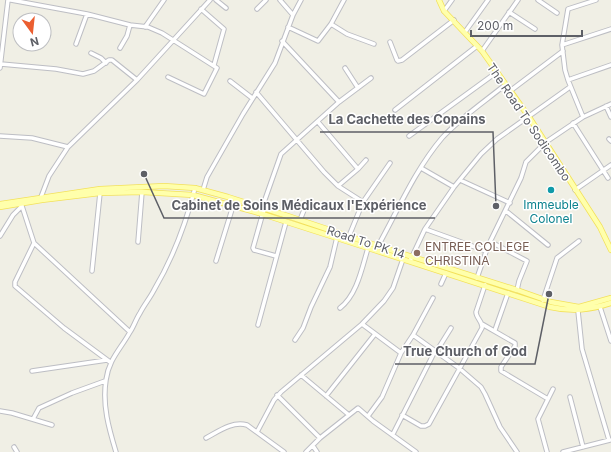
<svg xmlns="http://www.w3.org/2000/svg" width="611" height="452" font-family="Inter,sans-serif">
  <rect width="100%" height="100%" fill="#f0efe5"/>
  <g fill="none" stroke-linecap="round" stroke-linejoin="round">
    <defs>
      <path id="minor" d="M11 0 87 14 130 25 148 27 162 33 217 68 204 94 168 77
        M216 0 226 8
        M538 0 557 13
        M201 9 224 29 214 65
        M257 9 266 0
        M444 11 452 0
        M509 12 535 29
        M293 15 301 0
        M331 24 347 34 374 44
        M145 27 164 0
        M288 27 318 41 331 24 344 0
        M465 32 488 0
        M282 41 339 102
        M390 42 397 60 398 61 402 60 454 20
        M76 44 87 14
        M562 45 611 29
        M120 48 127 36 130 25
        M482 51 518 0
        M91 53 101 58 106 63
        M1 64 56 69 83 74 94 71 109 60H112L137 80
        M0 68 8 0
        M345 68 358 88
        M568 80 611 65
        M230 81 252 98
        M510 91 563 51
        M256 92 324 172 338 186 363 202
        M606 106 611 117
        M395 110 477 46
        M583 117 568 80 565 70 562 45 568 9 596 0
        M318 122 358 169
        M573 123 608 178
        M0 136 32 138 68 147
        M409 136 497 72
        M609 139 611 141
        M421 168 454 187
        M460 180 510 203
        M338 186 358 169 366 160
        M203 190 207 177 243 114 275 63 293 15 280 0
        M575 190 611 165
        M41 197 49 176 68 147 137 80 210 0
        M21 203 34 243 130 332
        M262 208 281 154 339 102 371 78
        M264 209 253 248 254 250 276 256
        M506 211 548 245
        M300 220 306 205
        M425 229 486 251
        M0 236 13 215 22 206
        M349 236 363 202 390 163
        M138 242 142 192
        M491 242 527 261 519 281 517 290
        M34 243 15 282V286L64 328 110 362
        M378 246C398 210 415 170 442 138 460 118 484 102 505 85
        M216 261 233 206
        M410 261 425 229 454 187 481 154 497 139 570 87
        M92 271 100 193
        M477 278 488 246 521 178 526 162 546 142 583 117 611 104
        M441 284 446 273
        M543 300 557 258 579 241
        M600 307 611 341
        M340 308C357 295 362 268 368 248
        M578 311 582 349 609 440
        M362 324 401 353
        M482 324 515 343V346L501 367V371L548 399
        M258 325 286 222
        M495 330 508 293
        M413 335 433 298
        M295 340 303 328 311 307 330 267 338 233
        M436 352 451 328
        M32 371 107 360
        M301 375 349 415
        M277 395 320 438
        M326 396 375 334
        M570 397 583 447
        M0 411 12 413 52 425
        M402 415 421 426H425L429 424 482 328C483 322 476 318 476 312L485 285
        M368 416 382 397 401 353 413 335 459 368 481 387 485 394 500 427 517 452
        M33 419 39 408 72 393 105 381
        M257 432 274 400 281 392 362 324 384 301 393 288 403 259
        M393 434 435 351
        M206 438C219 431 232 421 247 425L284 452
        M313 446 317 452
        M14 447 17 452
        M116 452C109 429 102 405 106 380 109 359 120 350 130 332 134 326 136 319 140 313 144 305 150 298 154 290 173 258 186 223 195 188
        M306 452 320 438 358 408 373 421 416 452
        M547 452 538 419 553 389
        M563 452 610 440"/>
      <path id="major" d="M439 0 444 11 482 51 529 117 600 227 611 250
        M0 204 100 189 164 186 195 188 228 197 288 216 378 246 517 290 551 302 579 307 611 298
        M0 207 42 200 100 193 142 192 193 195 259 213 368 248 550 307C572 312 590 310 611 303"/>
    </defs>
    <use href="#minor" stroke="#bdbec4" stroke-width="5.5"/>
    <use href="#major" stroke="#f3e15b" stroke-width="6"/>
    <use href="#minor" stroke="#fff" stroke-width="3.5"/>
    <use href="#major" stroke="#ffffab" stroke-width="4.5"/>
  </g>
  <circle fill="#0f9aa8" stroke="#fff" stroke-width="1.5" cx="551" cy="190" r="4"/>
  <circle fill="#8d6e63" stroke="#fff" stroke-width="1.5" cx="417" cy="253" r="4"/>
  <g text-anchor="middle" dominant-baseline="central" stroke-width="3" stroke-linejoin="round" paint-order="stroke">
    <g font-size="12" fill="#5d5f66" stroke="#fff">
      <text transform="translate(529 122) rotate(56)">The Road To Sodicombo</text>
      <text transform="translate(366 242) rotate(18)">Road To PK 14</text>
    </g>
    <g font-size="12" fill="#0d838f" stroke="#fff">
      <text x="551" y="204">Immeuble<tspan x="551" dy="14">Colonel</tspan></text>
    </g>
    <g font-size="12" fill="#785e54" stroke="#fff" text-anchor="start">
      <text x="425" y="246">ENTREE COLLEGE<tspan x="425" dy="14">CHRISTINA</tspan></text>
    </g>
  </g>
  <path fill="none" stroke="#5d5f66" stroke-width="1.5" d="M496 206L493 132H320M144 174L164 218H435M549 294L535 364H395"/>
  <g fill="#5d5f66" stroke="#fff" stroke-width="1.5">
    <circle cx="496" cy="206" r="4"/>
    <circle cx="144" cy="174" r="4"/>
    <circle cx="549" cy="294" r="4"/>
  </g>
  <g font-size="13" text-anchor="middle" font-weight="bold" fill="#5d5f66" stroke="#fff" stroke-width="3" stroke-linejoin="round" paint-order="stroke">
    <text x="407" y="124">La Cachette des Copains</text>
    <text x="299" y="210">Cabinet de Soins Médicaux l'Expérience</text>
    <text x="465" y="356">True Church of God</text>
  </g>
  <g transform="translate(32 32) rotate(165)"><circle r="19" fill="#ffffff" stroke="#bebfc2"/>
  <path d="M0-3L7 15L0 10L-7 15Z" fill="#eb5e30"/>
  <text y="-6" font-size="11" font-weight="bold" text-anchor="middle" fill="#5d5f66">N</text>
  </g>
  <path d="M471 30v6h111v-6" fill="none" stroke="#5d5f66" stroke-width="2"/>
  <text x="477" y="30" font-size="12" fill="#5d5f66" stroke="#ffffff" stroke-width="3" paint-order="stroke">200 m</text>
</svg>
